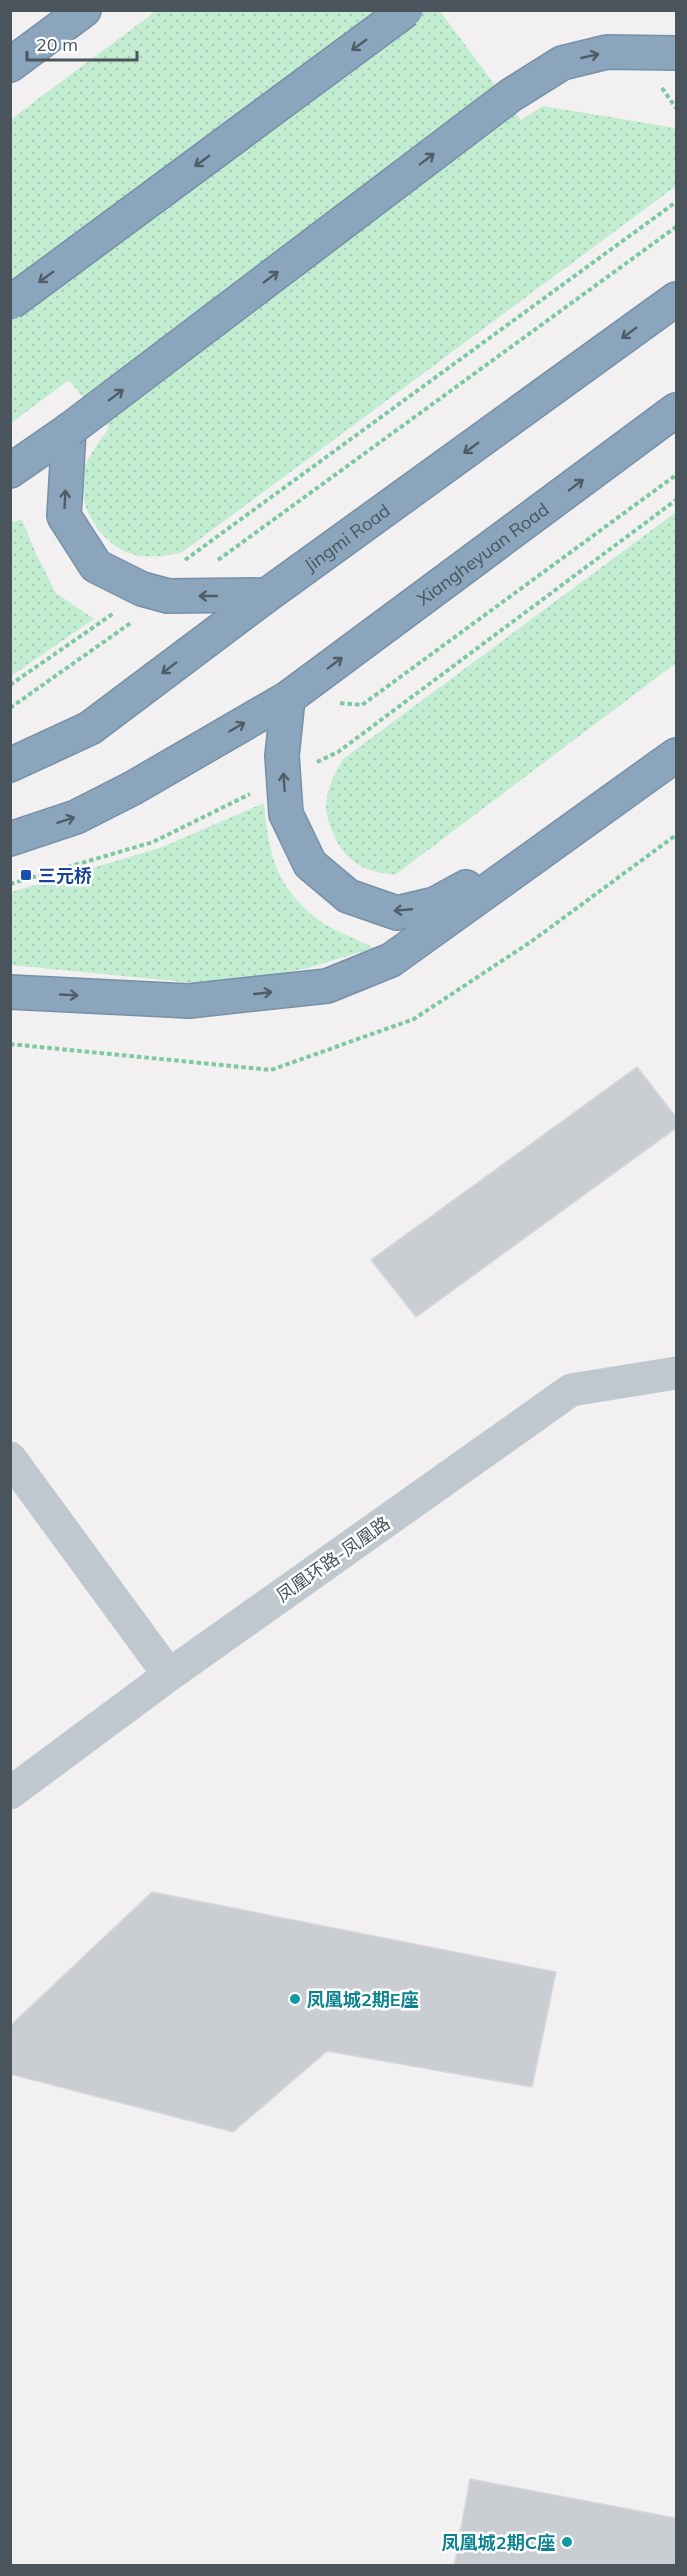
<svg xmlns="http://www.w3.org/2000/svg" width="687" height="2576" font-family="Mulish,'Noto Sans SC',sans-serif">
  <defs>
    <pattern id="grass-dots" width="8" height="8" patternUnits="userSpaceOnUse" patternTransform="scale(1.5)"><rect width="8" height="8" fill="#c2edd1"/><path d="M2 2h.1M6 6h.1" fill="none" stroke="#a8cdb6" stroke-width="1.8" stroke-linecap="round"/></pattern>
  </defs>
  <rect width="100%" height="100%" fill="#f2f0f0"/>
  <path fill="url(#grass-dots)" d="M156 11H440L521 120 543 106 676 128V186L181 553C165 556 150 558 135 555 104 547 80 512 82 481 83 460 98 444 109 428L69 380 11 423 10 120Z
    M676 512V663L395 875C380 873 363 870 352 860 338 849 327 824 326 807 326 790 335 773 343 759Z
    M22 520 37 556 56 593 94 619 11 676V522Z
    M264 803C269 853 274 884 316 918 332 931 355 938 374 948L308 968 253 979 196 983 11 965V892L160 848Z"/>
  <path fill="#cacdd2" stroke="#d5d7db" stroke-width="1.5" d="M637 1067 676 1117V1128L416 1317 371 1260Z
    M152 1892 556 1972 532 2087 327 2051 233 2132 10 2074V2026Z
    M470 2479 676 2518V2566H454Z"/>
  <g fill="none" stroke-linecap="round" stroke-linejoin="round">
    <defs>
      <g id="highway">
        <path d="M10 65 84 10"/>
        <path d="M69 430 64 516 96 566 142 589 168 596 267 595"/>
        <path d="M10 471 69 430"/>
        <path d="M288 698 282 756 286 814 310 864 348 896 397 913 435 904 466 887"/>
        <path id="s1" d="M10 765 90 728 267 595 676 299"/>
        <path id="s2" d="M10 839 76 817 133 788 288 698 676 410"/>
        <path d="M10 992 189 1001 327 986 391 960 676 755"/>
      </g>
    </defs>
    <use href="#highway" stroke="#7690a7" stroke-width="36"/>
    <path stroke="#7cc9a0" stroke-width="4" stroke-dasharray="4.5 3" stroke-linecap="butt" d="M662 88 676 108
      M185 560 676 202
      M218 560 676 227
      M10 685 114 613
      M340 703 362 705 676 475
      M10 708 132 622
      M317 762 338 752 676 500
      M10 884 153 842 250 794
      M10 1044 271 1070 414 1019 532 941 676 835"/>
    <path stroke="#bfc8ce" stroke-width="33" d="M10 1458 169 1675
      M10 1793 169 1675 571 1390 676 1373"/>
    <use href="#highway" stroke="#8ba5bc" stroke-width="33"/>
    <defs>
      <path id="highway-bridge" d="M10 303 406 10
        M69 430 511 95 562 63 607 52 676 53"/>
    </defs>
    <use href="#highway-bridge" stroke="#7690a7" stroke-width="36" stroke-linecap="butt"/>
    <use href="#highway-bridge" stroke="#8ba5bc" stroke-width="33"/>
  </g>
  <defs><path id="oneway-shaft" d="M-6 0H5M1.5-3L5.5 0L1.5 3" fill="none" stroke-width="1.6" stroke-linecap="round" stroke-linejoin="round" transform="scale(1.5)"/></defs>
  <g stroke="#505c66">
    <use href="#oneway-shaft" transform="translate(359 45) rotate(144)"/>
    <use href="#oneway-shaft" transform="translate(590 56) rotate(-13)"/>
    <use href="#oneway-shaft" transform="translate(427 159) rotate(-37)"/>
    <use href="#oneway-shaft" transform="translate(202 161) rotate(144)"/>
    <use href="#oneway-shaft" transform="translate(46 277) rotate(144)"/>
    <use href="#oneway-shaft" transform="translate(271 277) rotate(-37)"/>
    <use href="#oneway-shaft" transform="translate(629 333) rotate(144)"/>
    <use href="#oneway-shaft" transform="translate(116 395) rotate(-37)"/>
    <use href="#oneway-shaft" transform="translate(471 448) rotate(144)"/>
    <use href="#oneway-shaft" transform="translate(576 485) rotate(-37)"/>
    <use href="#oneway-shaft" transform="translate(65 499) rotate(-87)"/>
    <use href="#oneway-shaft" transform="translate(208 596) rotate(180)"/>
    <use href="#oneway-shaft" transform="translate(335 663) rotate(-37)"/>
    <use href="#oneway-shaft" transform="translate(169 668) rotate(143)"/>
    <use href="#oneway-shaft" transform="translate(237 727) rotate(-30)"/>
    <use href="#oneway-shaft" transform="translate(284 782) rotate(-94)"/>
    <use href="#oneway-shaft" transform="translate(66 820) rotate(-18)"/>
    <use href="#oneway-shaft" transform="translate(403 910) rotate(175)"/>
    <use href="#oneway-shaft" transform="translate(263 993) rotate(-6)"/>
    <use href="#oneway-shaft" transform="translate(69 995) rotate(3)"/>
  </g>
  <rect fill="#1a4fb4" stroke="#fff" stroke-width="2" x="20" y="869" width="12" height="12" rx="3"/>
  <g fill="#0f9aa8" stroke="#fff" stroke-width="2">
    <circle cx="295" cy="1999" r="6"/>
    <circle cx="567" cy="2542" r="6"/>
  </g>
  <g text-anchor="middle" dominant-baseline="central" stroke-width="5" stroke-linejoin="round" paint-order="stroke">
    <g font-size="18" fill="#49545d" stroke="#fff">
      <text stroke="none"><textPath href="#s1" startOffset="408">Jingmi Road</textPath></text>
      <text stroke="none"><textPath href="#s2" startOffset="555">Xiangheyuan Road</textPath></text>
      <text transform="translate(333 1559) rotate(-35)">凤凰环路-凤凰路</text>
    </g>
    <g font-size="18" font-weight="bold" fill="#164399" stroke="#fff" text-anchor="start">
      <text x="38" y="875">三元桥</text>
    </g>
    <g font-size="18" font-weight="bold" fill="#0d838f" stroke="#fff" text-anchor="start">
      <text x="307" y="1999">凤凰城2期E座</text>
      <text x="555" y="2542" text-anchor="end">凤凰城2期C座</text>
    </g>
  </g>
  <rect width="687" height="2576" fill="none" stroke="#49545d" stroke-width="24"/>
  <path d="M27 51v9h110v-9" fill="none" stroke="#49545d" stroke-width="3"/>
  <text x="36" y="51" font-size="18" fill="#49545d" stroke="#ffffff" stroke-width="4.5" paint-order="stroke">20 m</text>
</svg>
